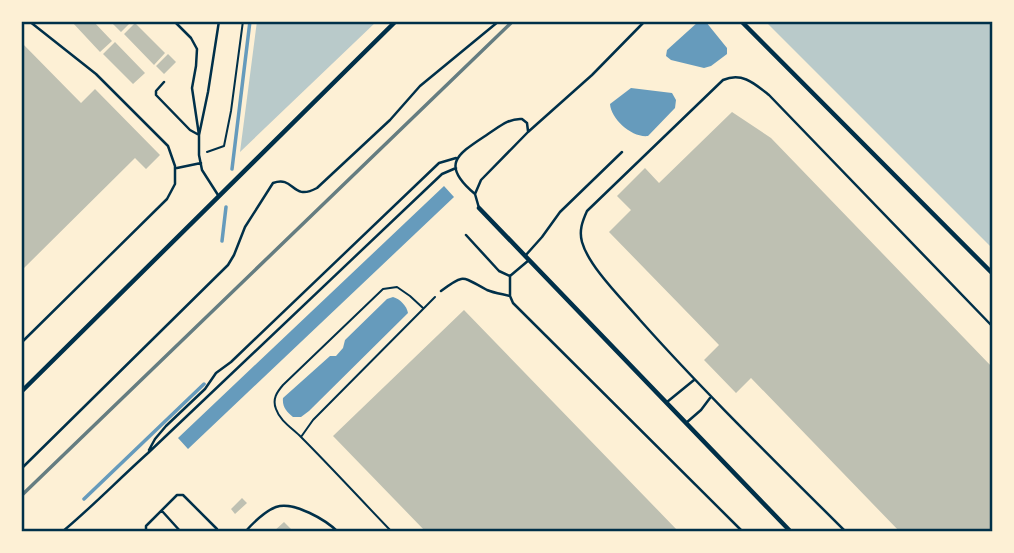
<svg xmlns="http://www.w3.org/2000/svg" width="1014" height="553" font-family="Raleway,sans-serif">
  <rect width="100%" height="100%" fill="#fdf0d5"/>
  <path fill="#b9caca" d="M257 21H377L240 152Z
    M765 21H993V249Z"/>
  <path fill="#669bbc" d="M698 22H706L727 48V54L711 66 704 68 671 60 666 56 667 50Z
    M631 88 672 93 676 100 675 108 648 136C632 138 611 119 610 104Z
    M444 186 454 197 188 449 178 438Z
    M393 297C400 299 407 306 408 313L309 411 301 417H293C287 412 282 407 283 398L330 356H336L343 348 345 340 387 299Z"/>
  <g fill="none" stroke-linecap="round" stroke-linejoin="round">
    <path stroke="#669bbc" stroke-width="3.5" d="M232 169 250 21
      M222 241 226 207
      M84 499 204 384"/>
  </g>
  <path fill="#bec0b2" d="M73 21H93L112 41 100 52 72 22Z
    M110 21H132L121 32Z
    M135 23 165 53 154 65 124 34Z
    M21 42 81 103 95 89 160 155 146 169 135 158 21 271Z
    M115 42 145 73 133 84 103 54Z
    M168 54 176 62 164 74 156 66Z
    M732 112 771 138 993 368V532H900L751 378 736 393 704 360 719 345 609 232 631 210 617 196 645 168 659 183Z
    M464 310 679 532H426L333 436Z
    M242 498 247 503 235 514 231 509Z
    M284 522 294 532H273Z"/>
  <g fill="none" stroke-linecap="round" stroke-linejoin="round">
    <path stroke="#003049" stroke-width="2" d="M207 152 224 146 231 111 243 21
      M301 437 313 420 435 297
      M392 532C362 501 332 468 301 437 292 428 280 421 276 409 272 399 277 392 283 385L383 289 397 287 410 296 423 308"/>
    <path stroke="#003049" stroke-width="2.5" d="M174 21 191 38 197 49 196 66 192 88 199 135 208 92 219 21
      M164 82 156 91V95L190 130 199 135V155L202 170 218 195
      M177 168 201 163
      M475 194C439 164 458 154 488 134 499 127 509 118 522 119L527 123 528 131
      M479 208 475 194 481 180 528 132 592 75 645 21
      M466 235 499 271 510 276 529 260
      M525 256 542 237 560 212 622 152
      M510 276V296L513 303 743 532
      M441 291C465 273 462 277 487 290 494 293 502 294 510 296
      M21 343 167 199 175 184V166L168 146 96 74 29 21
      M667 402 694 380
      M686 423 701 410 710 398
      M149 450 155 439 166 426 205 389 216 373 231 362 439 163 456 158
      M21 469 228 265 234 255 245 227 273 183C295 175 291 202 317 188L390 120 420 86 499 21
      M162 511 181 532
      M62 532C92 507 119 479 148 453L442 174 456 168
      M146 532V526L177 495H183L217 529V532
      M245 532C253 523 265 511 276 507 294 501 326 520 338 532
      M846 532C776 462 705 393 640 320 623 300 589 267 582 242 579 231 582 222 587 211L723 80C742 72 754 83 769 95L993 327"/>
    <path stroke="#003049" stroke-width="4.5" d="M741 21 993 274
      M479 208 791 532
      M21 392 396 21"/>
    <path stroke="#657d81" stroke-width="3.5" d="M21 496 513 21"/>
  </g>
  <rect width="1014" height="553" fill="none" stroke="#fdf0d5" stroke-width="46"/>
  <rect x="23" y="23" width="968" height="507" fill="none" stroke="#003049" stroke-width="2.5"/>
</svg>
